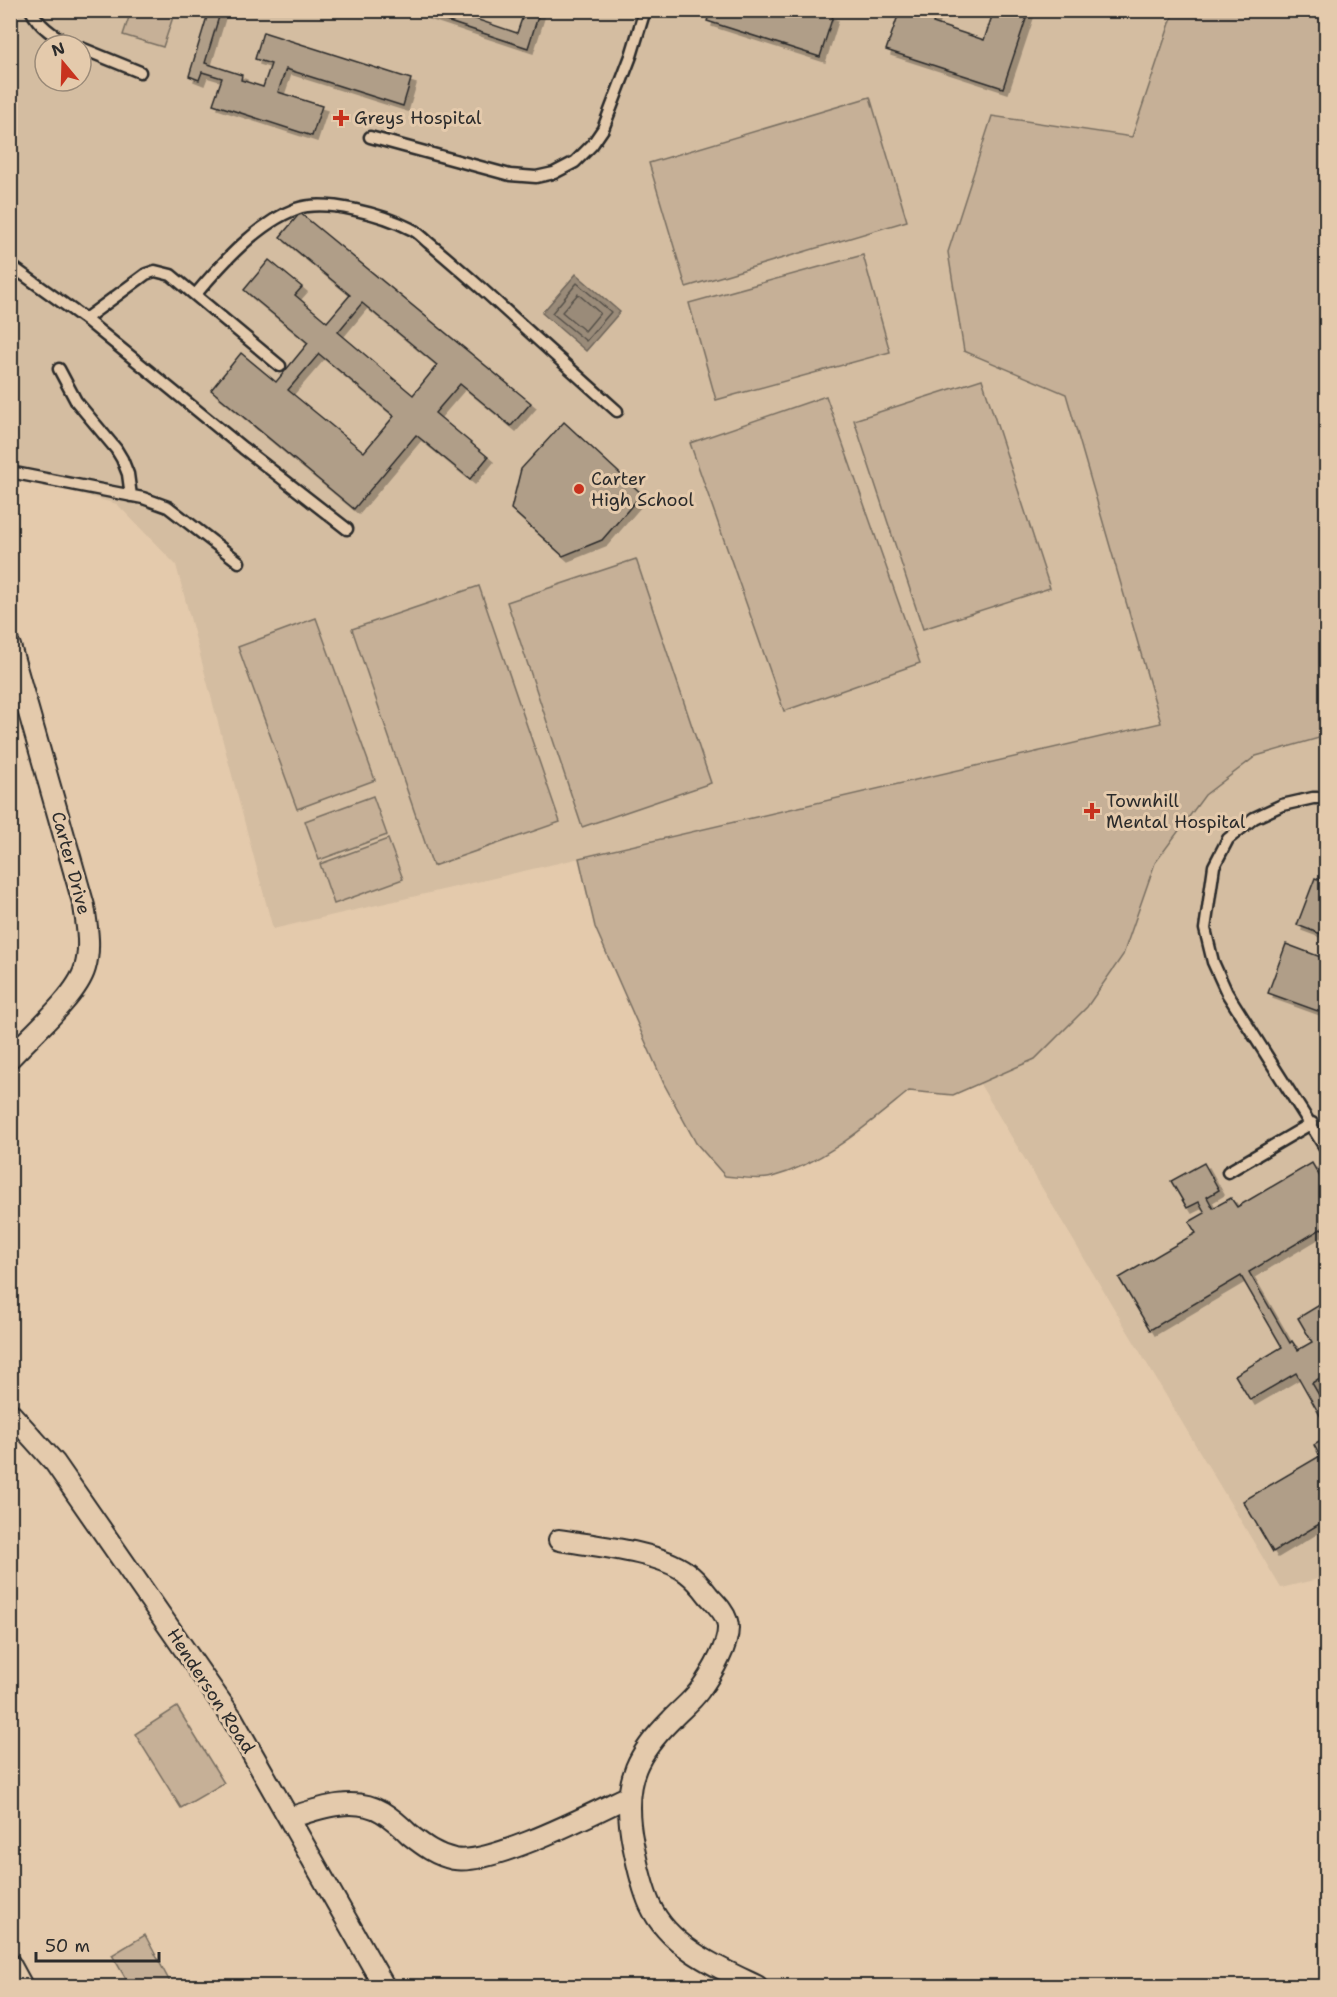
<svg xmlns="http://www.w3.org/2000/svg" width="1337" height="1997" font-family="'Shantell Sans',sans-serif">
  <defs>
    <filter id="shadow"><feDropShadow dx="5" dy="5" stdDeviation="0" flood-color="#0004"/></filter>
  </defs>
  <rect width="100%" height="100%" fill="#e4caac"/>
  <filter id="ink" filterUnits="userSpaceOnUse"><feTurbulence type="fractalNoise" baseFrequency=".0167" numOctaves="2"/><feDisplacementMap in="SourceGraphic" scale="12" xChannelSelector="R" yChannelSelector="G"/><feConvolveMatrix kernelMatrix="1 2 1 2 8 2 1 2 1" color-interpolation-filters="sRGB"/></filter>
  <g filter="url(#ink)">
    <path fill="#d4bda1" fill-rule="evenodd" d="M10 11H1326V1577L1281 1588 885 925 853 795 273 929 176 565 117 504 11 475ZM45 45H81V81H45Z"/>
    <path fill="#c6b097" stroke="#786e61" stroke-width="1.5" d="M131 11H175L163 47 123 35Z
      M1174 11H1326V736L1256 756 1205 795 1155 863 1123 955 1087 1007 1035 1059 953 1095 909 1091C867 1125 825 1163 772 1177 758 1181 739 1177 725 1176L696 1143 664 1084 595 927 579 858 1161 723 1066 394 964 351 948 252 992 116 1132 137Z
      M870 97 907 221 686 287 649 163Z
      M863 255 890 352 716 400 689 303Z
      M982 379 1050 588 923 629 854 420Z
      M826 396 920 663 784 711 690 443Z
      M636 559 711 783 582 827 507 602Z
      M479 586 560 822 433 866 352 629Z
      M316 618 375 780 297 809 238 647Z
      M373 796 387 835 319 860 305 821Z
      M388 839 403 879 334 904 320 864Z
      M177 1707 224 1783 181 1808 135 1734Z
      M145 1935 172 1986H130L112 1955Z"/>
    <path fill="#9a8b79" stroke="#6e655a" stroke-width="1.5" d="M576 274 620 312 586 351 542 313Z"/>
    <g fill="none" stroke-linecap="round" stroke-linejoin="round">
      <path stroke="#57514a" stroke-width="1.5" d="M577 283 611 312 586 341 552 313Z
        M578 294 600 313 585 331 562 312Z"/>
    </g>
    <path fill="#b09e88" stroke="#2b2b2b" stroke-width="1.5" fill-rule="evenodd" filter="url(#shadow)" d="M209 10H221L205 63 242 75 241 80 263 87 271 64 255 59 263 32 411 79 403 106 286 69 278 92 322 106 312 136 213 104 222 78 202 72 199 80 189 76Z
      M413 10H449L517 33 525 10H540L528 48Z
      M711 10H815L833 16 820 57 707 21Z
      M900 10H937L933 23 984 40 994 10H1029L1003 88 886 50Z
      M300 213 531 403 511 426 460 384 435 413 488 457 470 479 416 435 354 509 211 390 241 353 276 382 308 343 244 290 269 260 302 287 295 295 327 322 350 295 280 237ZM362 303 437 365 413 395 338 332ZM319 354 394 416 364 452 288 390Z
      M564 422 642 494 602 540 563 556 511 509 521 469Z
      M1315 878 1326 882V936L1297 925Z
      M1286 944 1326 959V1014L1268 993Z
      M1204 1163 1219 1190 1207 1197 1213 1208 1231 1198 1237 1207 1312 1163 1326 1187V1226L1249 1272 1290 1343 1292 1341 1298 1350 1312 1342 1298 1318 1326 1301V1374L1312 1383 1326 1407V1426L1296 1373 1250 1400 1235 1375 1282 1347 1241 1276 1150 1330 1119 1278 1196 1233 1189 1222 1205 1213 1199 1202 1187 1208 1171 1181Z
      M1326 1438V1520L1273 1552 1243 1501 1320 1456 1314 1445Z"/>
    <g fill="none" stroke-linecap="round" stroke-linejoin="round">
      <defs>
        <path id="lane" d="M31 10C39 27 55 37 72 45
          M81 48 140 72
          M370 137 510 175 536 177 554 173 575 162 592 145 603 129 631 56 645 10
          M10 265 85 319 243 448 347 529
          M196 294C222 263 258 223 296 209 325 198 384 215 411 229 418 232 423 238 429 243 447 258 464 273 481 288 526 329 571 370 617 411
          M85 319 146 274 155 271 171 275 280 366
          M59 369 76 401 116 449 122 459 128 474 131 496
          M10 472 143 498 168 507 239 562
          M1326 798H1313L1282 805 1254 818 1228 839 1214 866 1205 929 1213 962 1227 993 1326 1149
          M1228 1172 1312 1123"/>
        <path id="street" d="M10 646 84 906C87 926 91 948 85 968 77 996 31 1035 10 1058
          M10 1413 55 1463 232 1718 384 1986
          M559 1540C595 1546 657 1551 686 1572 694 1578 702 1587 708 1595 715 1603 724 1611 727 1621 733 1640 710 1676 699 1691 691 1702 680 1710 671 1720 658 1733 643 1751 636 1768 626 1792 628 1819 633 1844 637 1864 642 1887 650 1905 669 1947 719 1968 757 1986
          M289 1818C317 1809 354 1795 382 1812 392 1818 402 1827 410 1835 424 1846 436 1855 454 1859 491 1866 593 1813 629 1796
          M10 1964 22 1986"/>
      </defs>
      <use href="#lane" stroke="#2b2b2b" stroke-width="15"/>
      <use href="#street" stroke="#2b2b2b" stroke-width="24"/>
      <use href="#lane" stroke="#e4caac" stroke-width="10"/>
      <use href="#street" stroke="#e4caac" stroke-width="20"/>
    </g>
  </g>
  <g fill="#c8321e" stroke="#e4caac" stroke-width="2">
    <path d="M338 109h6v6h6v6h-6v6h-6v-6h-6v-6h6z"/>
    <circle cx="579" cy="489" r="6"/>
    <path d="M1089 802h6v6h6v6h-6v6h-6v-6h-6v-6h6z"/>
  </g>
  <g text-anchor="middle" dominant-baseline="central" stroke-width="6" stroke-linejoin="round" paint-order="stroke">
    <g font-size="18" fill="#2b2b2b" stroke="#e4caac" text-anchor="start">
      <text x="354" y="118">Greys Hospital</text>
      <text x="591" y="479">Carter<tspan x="591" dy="21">High School</tspan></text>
      <text x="1106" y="801">Townhill<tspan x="1106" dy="21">Mental Hospital</tspan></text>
    </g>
    <g font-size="18" fill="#2b2b2b" stroke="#e4caac">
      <text transform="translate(71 863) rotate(75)">Carter Drive</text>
      <text transform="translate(211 1691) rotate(57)">Henderson Road</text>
    </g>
  </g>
  <rect width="1337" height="1997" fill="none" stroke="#e4caac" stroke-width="36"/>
  <rect x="18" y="18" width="1301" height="1961" fill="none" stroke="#2b2b2b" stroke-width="2" filter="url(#ink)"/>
  <g transform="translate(63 63) rotate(341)"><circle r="28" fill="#e4caac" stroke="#9a8a78" stroke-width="1.5"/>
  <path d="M0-4.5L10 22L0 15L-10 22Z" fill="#c8321e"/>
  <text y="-9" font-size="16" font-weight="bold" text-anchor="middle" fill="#2b2b2b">N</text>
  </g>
  <path d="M36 1952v9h123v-9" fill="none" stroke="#2b2b2b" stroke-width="3"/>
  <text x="45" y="1952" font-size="18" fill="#2b2b2b" stroke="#e4caac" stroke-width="4.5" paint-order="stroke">50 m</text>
</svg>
